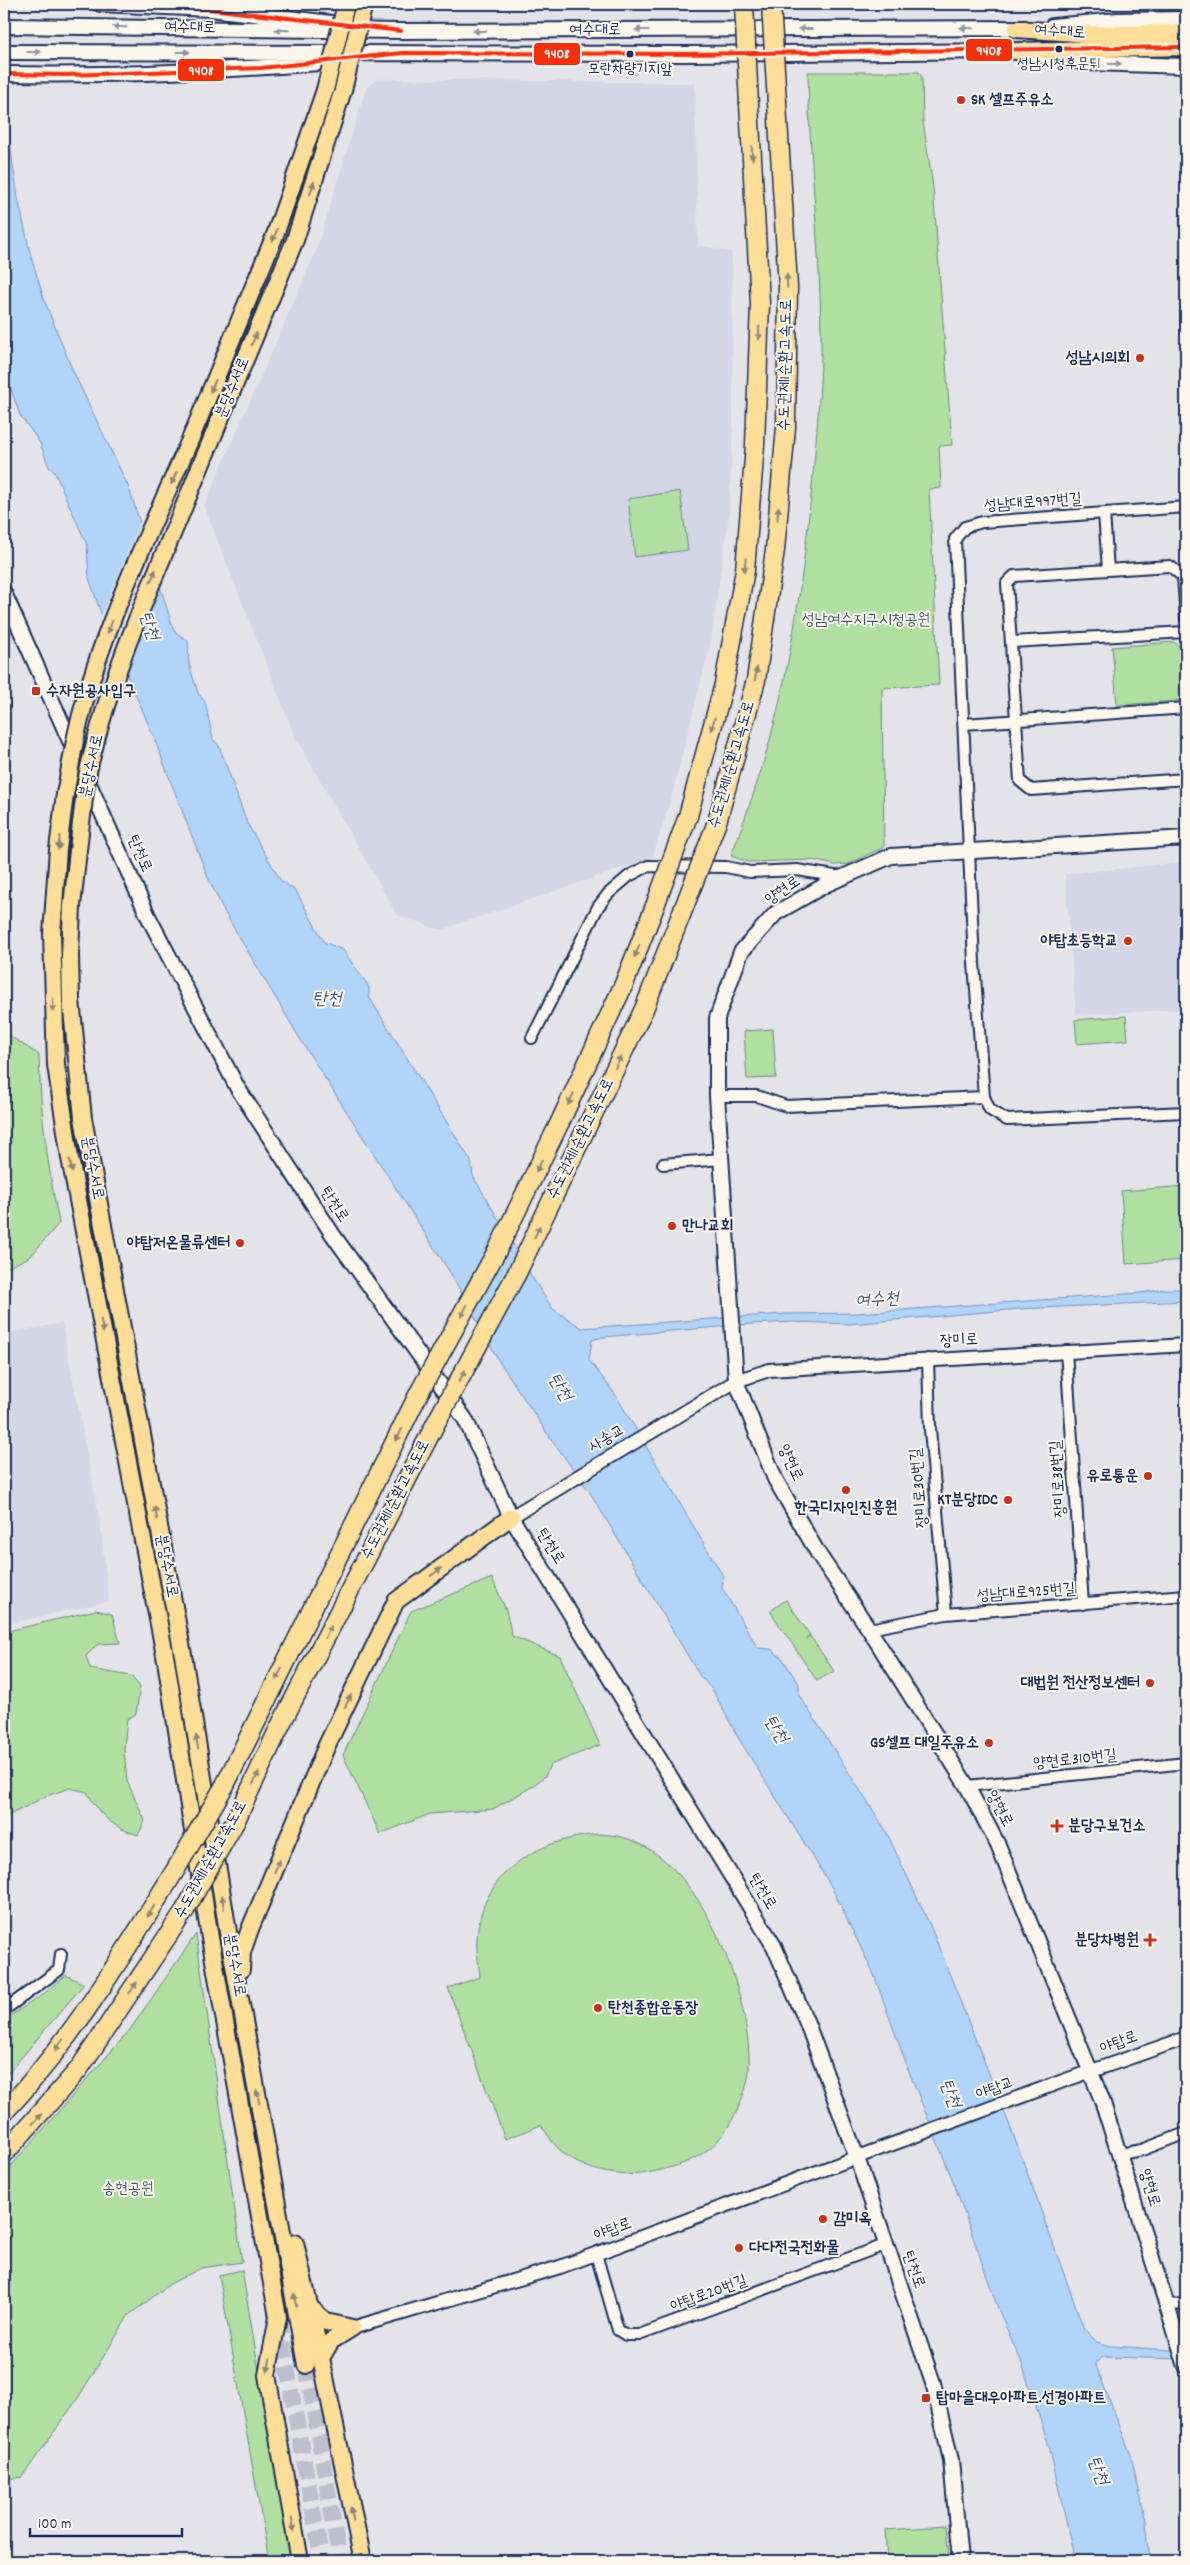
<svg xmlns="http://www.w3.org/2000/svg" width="1190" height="2565" font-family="Dekko,'Poor Story',sans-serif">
  <rect width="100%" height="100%" fill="#e5e3ea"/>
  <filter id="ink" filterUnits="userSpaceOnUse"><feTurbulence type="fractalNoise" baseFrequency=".02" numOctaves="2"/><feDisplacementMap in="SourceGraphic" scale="10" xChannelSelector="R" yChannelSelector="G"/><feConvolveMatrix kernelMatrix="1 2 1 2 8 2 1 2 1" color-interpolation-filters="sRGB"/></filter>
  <g filter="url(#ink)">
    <path fill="#d5d5e8" d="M377 79 695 83 698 245 732 252 733 424 729 515 710 647 670 802 652 858 441 930 397 915 295 737 204 506 316 251 366 88Z
      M1186 862V1009L1076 1015 1065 874Z
      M62 1323 100 1521 109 1601 4 1625V1334Z"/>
    <path fill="#b0e0a0" stroke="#66887f" d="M808 72H919L922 78 923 121 933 187 952 445 939 446 941 488 929 489 939 685 882 688 884 847 848 864 835 865 812 860 748 862 731 856C747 813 763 769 774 724 795 642 805 559 813 475 817 428 822 379 821 332 820 245 809 159 808 72Z
      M680 491 688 550 635 557 628 499Z
      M1174 642 1181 648 1184 695 1177 701 1117 705 1112 647Z
      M1126 1016 1128 1040 1077 1044 1075 1020Z
      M773 1029 776 1078 747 1079 744 1031Z
      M4 1032 39 1055C40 1112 48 1167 59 1223L31 1256 9 1267 4 1265Z
      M1186 1186V1260L1126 1264 1121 1191Z
      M492 1578 506 1610 512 1636 560 1656 600 1745 550 1765 545 1776 533 1786 493 1809 430 1814 380 1834 343 1755 411 1611Z
      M786 1600 810 1635 806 1638 810 1636 834 1671 817 1681 770 1611Z
      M96 1610 112 1614 120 1643 98 1644 86 1656 90 1669 131 1676 140 1687 136 1714 127 1719 124 1749 127 1781 145 1821 138 1835C112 1827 100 1816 87 1792L70 1788 46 1796 4 1818V1632Z
      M599 1834C607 1835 617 1835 625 1838 702 1860 752 1996 749 2069 748 2091 734 2121 720 2138 702 2160 673 2168 647 2173 618 2178 581 2171 559 2149 552 2143 547 2133 541 2125L505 2139 448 1988 480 1977C479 1964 476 1951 477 1938 481 1871 539 1839 599 1834Z
      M196 1934 242 2262 201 2268 170 2284 129 2315 78 2398 22 2477 4 2480V2174L129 2031Z
      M66 1975 84 1984 4 2078V2020L41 1996Z
      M242 2270 291 2561H269L219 2275Z
      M946 2526 949 2561H887L885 2530Z"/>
    <path fill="#b0d5f9" stroke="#7493bb" d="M4 105 18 198 31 257 45 302 72 369 129 488 174 631 188 641 189 664 198 693 205 702 213 739 219 746 247 823 281 881 296 891 324 942 343 950 369 987V997L471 1161 473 1176 535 1282 553 1309 582 1328 783 1314 858 1313 1140 1293 1165 1289H1186V1301L1019 1309 850 1324 794 1322 752 1324 603 1337 592 1340 589 1360 615 1394 723 1576 722 1588 758 1648 771 1649 782 1658 799 1684V1695L885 1829 930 1925 1015 2139 1084 2329 1097 2342 1111 2346 1186 2351V2359L1103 2357 1095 2363 1131 2455 1146 2521 1150 2561H1075L1049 2446 1021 2361 999 2311 955 2186 908 2069 874 1975 831 1886 739 1739 712 1689 700 1676 591 1494 547 1433 499 1361 451 1274 305 1047 225 913 209 880 152 733 101 613 89 578 87 545 55 473 49 467 40 443 20 415 4 370Z"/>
    <path fill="#e5e3ea" d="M141 520 160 581 125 678 100 618Z"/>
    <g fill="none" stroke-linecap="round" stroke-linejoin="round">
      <path stroke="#bdbfce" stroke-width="16" stroke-dasharray="16 8" stroke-linecap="butt" d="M278 2319 322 2561
        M306 2365 340 2561"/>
      <defs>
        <path id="minor" d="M1104 513 1108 570
          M1186 618 1183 577 1170 566 1014 576 1007 583 1020 781 1031 790 1186 779
          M1012 642 1186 632
          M964 724 1186 708
          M532 1038 598 907 608 894 629 876 648 866 726 867 750 872 797 870 841 877
          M717 1096H757L786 1106 984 1097 990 1110 1007 1120 1186 1112
          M984 1097 974 963 955 539 965 527 982 522 1186 507
          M663 1164 721 1159
          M1066 1351 1083 1604
          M928 1359 930 1429 946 1614
          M869 1629 946 1614 1186 1595
          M967 1786 1186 1763
          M4 2010 59 1970 61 1954
          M1120 2154 1142 2150 1186 2133
          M596 2254 618 2330 626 2335H639L885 2245
          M1168 2305 1186 2304"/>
        <path id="tertiary" d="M4 625 8 605
          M511 1517 736 1381 769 1370 1186 1345
          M352 2328 560 2267 1063 2081 1186 2038"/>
        <path id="secondary" d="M100 4 210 9 331 23
          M4 26 401 31 1025 28
          M1052 26 1118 20 1186 19
          M4 52 685 54 1015 51 1090 63 1186 66
          M4 74C117 76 230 71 343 61
          M4 593 148 916 237 1087 333 1235 465 1419 511 1517 774 1946 807 2023 857 2158 933 2383 951 2460 960 2561
          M1186 838 891 856 827 884 776 913 741 952 717 1018V1096L736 1381 775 1479 819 1555 869 1629 967 1786 998 1845 1102 2100 1186 2366"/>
        <path id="trunk" d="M1016 29 1091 34 1186 33
          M1015 51 1186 47
          M193 433 275 235 325 90
          M201 465 295 240 343 90
          M65 794 58 849 52 934 56 1065 70 1158 166 1661 210 1938 278 2317 267 2375 300 2561
          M81 823 72 906 70 956 71 1000 83 1118 183 1655 228 1932 306 2365
          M241 1970 242 1952 250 1929 327 1745 396 1601 511 1517
          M295 2243 321 2358 363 2561
          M310 2307 326 2322 352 2328
          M321 2358 331 2341 352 2328"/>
        <path id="motorway" d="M688 816 724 684 745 570 755 445 760 303 749 104
          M717 822 756 680 775 550 786 427 788 287 777 103
          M560 1122 624 984 655 906
          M582 1137 644 1009 681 915
          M225 1785 420 1391
          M235 1822 280 1726 438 1419
          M4 2112C72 2041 124 1953 176 1869
          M4 2154 79 2069 185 1910"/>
      </defs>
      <use href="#minor" stroke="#1b2f5e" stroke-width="14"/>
      <use href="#tertiary" stroke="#1b2f5e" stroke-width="16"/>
      <use href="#secondary" stroke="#1b2f5e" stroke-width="18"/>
      <use href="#trunk" stroke="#1b2f5e" stroke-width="20"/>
      <use href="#motorway" stroke="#1b2f5e" stroke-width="21"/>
      <use href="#minor" stroke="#fbf7ec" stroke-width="10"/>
      <use href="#tertiary" stroke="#fbf7ec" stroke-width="12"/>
      <use href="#secondary" stroke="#fbf7ec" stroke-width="14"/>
      <use href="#trunk" stroke="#fede96" stroke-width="16"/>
      <use href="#motorway" stroke="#fede96" stroke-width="18"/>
      <defs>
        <path id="trunk-bridge" d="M325 90 346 4
          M343 90 364 4
          M65 794C70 771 73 746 79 723 104 622 152 528 193 433
          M81 823C84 803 85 782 90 763 115 659 161 564 201 465"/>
        <path id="motorway-bridge" d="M744 4 749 104
          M771 4 777 103
          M655 906 688 816
          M681 915 717 822
          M420 1391 499 1247 560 1122
          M438 1419 517 1273 582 1137
          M176 1869 225 1785
          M185 1910 235 1822"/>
      </defs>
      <use href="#trunk-bridge" stroke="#1b2f5e" stroke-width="20" stroke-linecap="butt"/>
      <use href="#motorway-bridge" stroke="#1b2f5e" stroke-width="21" stroke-linecap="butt"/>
      <use href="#trunk-bridge" stroke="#fede96" stroke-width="16"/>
      <use href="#motorway-bridge" stroke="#fede96" stroke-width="18"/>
      <defs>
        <path id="bus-1" d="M100 4 210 9 401 31
          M4 74 68 75 261 68 402 53 685 54 1186 47"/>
      </defs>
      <use href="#bus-1" stroke="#fbf7ec" stroke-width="8"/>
      <use href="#bus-1" stroke="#f72f08" stroke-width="4"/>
    </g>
    <defs><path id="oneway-solid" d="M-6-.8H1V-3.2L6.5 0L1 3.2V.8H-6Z" transform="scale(1.25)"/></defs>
    <g fill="#8b93a5">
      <use href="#oneway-solid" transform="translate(120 27) rotate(-179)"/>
      <use href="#oneway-solid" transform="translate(967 28) rotate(-179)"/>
      <use href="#oneway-solid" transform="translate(805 29) rotate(180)"/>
      <use href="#oneway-solid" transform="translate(282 30) rotate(-179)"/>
      <use href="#oneway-solid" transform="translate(642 30) rotate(180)"/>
      <use href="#oneway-solid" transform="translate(480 31) rotate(180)"/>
      <use href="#oneway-solid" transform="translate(34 52)"/>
      <use href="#oneway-solid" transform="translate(183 52)"/>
      <use href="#oneway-solid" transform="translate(1115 64) rotate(1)"/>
    </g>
    <g fill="#8c867a">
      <use href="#oneway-solid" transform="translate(752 153) rotate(87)"/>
      <use href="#oneway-solid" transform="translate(312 188) rotate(-72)"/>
      <use href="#oneway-solid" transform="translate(275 235) rotate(111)"/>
      <use href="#oneway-solid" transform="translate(787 281) rotate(-93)"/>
      <use href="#oneway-solid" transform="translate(759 333) rotate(92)"/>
      <use href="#oneway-solid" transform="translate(254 339) rotate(-67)"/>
      <use href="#oneway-solid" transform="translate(213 386) rotate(113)"/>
      <use href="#oneway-solid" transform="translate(174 478) rotate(114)"/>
      <use href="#oneway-solid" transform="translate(778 513) rotate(-85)"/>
      <use href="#oneway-solid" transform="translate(745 565) rotate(96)"/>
      <use href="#oneway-solid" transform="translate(153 576) rotate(-67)"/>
      <use href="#oneway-solid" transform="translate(110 627) rotate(111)"/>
      <use href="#oneway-solid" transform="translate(756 674) rotate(-81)"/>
      <use href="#oneway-solid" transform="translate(713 724) rotate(105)"/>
      <use href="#oneway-solid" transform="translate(59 843) rotate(97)"/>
      <use href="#oneway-solid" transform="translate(637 951) rotate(112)"/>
      <use href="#oneway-solid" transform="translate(53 1005) rotate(88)"/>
      <use href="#oneway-solid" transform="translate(618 1062) rotate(-64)"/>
      <use href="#oneway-solid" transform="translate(571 1099) rotate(115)"/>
      <use href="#oneway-solid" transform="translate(71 1166) rotate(79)"/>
      <use href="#oneway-solid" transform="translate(539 1166) rotate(116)"/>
      <use href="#oneway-solid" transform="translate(537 1232) rotate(-65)"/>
      <use href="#oneway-solid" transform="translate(464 1311) rotate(118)"/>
      <use href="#oneway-solid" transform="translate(102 1326) rotate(79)"/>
      <use href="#oneway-solid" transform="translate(462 1376) rotate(-61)"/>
      <use href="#oneway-solid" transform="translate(399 1435) rotate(117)"/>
      <use href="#oneway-solid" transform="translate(156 1513) rotate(-101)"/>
      <use href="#oneway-solid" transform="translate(436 1572) rotate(-36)"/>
      <use href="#oneway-solid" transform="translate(328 1632) rotate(-63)"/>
      <use href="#oneway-solid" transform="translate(279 1674) rotate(117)"/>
      <use href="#oneway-solid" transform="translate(348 1701) rotate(-64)"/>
      <use href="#oneway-solid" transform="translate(197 1742) rotate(-99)"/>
      <use href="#oneway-solid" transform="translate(256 1778) rotate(-65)"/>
      <use href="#oneway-solid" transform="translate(277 1866) rotate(-67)"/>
      <use href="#oneway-solid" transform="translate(223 1902) rotate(-99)"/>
      <use href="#oneway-solid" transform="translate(151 1911) rotate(122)"/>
      <use href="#oneway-solid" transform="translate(133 1988) rotate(-56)"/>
      <use href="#oneway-solid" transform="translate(59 2045) rotate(126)"/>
      <use href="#oneway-solid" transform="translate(258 2097) rotate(-101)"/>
      <use href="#oneway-solid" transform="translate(37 2119) rotate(-48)"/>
      <use href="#oneway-solid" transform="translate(295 2300) rotate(-100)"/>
      <use href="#oneway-solid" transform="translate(269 2365) rotate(101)"/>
      <use href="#oneway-solid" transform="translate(352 2514) rotate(-102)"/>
      <use href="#oneway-solid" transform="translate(293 2525) rotate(80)"/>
    </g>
  </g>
  <g fill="#1b2f5e" stroke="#fbf7ec" stroke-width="2">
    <circle cx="1059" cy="49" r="4.5"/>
    <circle cx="630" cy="54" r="4.5"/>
  </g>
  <g fill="#c8321e" stroke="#fbf7ec" stroke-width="2">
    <circle cx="961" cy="100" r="5"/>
    <circle cx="1140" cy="358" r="5"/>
    <rect x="31" y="686" width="10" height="10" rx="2.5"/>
    <circle cx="1128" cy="941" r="5"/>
    <circle cx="672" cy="1226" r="5"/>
    <circle cx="240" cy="1243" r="5"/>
    <circle cx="1148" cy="1476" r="5"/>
    <circle cx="846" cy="1490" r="5"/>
    <circle cx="1008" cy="1500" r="5"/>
    <circle cx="1150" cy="1683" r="5"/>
    <circle cx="989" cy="1743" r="5"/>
    <path d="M1054.5 1818.5h5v5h5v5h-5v5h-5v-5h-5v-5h5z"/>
    <path d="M1147.5 1932.5h5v5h5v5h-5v5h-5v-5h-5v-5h5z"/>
    <circle cx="598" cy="2008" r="5"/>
    <circle cx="823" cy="2219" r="5"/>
    <circle cx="739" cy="2248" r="5"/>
    <rect x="921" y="2393" width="10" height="10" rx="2.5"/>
  </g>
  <g text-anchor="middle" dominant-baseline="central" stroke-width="4" stroke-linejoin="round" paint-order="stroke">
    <g font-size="15" fill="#1b2f5e" stroke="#fbf7ec">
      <text x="1059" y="65">성남시청후문뒤</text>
      <text x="630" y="70">모란차량기지앞</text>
    </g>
    <g font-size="16" fill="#1b2f5e" stroke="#fbf7ec">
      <text transform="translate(190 28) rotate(1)">여수대로</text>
      <text x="595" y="30">여수대로</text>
      <text transform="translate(1060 32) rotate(4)">여수대로</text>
      <text transform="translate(786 365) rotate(-89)">수도권제1순환고속도로</text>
      <text transform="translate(233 388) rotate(-67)">분당수서로</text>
      <text transform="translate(1033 503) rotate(-4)">성남대로997번길</text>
      <text transform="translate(732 765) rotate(-74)">수도권제1순환고속도로</text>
      <text transform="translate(92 766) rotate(-78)">분당수서로</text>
      <text transform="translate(139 854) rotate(66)">탄천로</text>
      <text transform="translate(783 891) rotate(-34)">양현로</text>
      <text transform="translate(581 1139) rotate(-64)">수도권제1순환고속도로</text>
      <text transform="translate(92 1168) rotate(79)">분당수서로</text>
      <text transform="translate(334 1205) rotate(57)">탄천로</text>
      <text transform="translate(959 1341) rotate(-3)">장미로</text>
      <text transform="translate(607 1439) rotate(-31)">사송교</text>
      <text transform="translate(790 1463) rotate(65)">양현로</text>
      <text transform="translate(1059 1479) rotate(-94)">장미로38번길</text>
      <text transform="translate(920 1488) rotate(-95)">장미로30번길</text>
      <text transform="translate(396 1500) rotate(-63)">수도권제1순환고속도로</text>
      <text transform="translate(550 1547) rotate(58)">탄천로</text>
      <text transform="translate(166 1566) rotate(79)">분당수서로</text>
      <text transform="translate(1026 1593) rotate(-4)">성남대로925번길</text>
      <text transform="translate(1075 1760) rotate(-6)">양현로310번길</text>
      <text transform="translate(999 1809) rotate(62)">양현로</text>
      <text transform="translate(211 1860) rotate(-61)">수도권제1순환고속도로</text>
      <text transform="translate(762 1892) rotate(59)">탄천로</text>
      <text transform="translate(234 1965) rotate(80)">분당수서로</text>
      <text transform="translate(1119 2043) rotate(-20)">야탑로</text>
      <text transform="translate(995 2089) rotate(-20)">야탑교</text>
      <text transform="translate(1149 2188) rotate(73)">양현로</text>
      <text transform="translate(613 2230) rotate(-20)">야탑로</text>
      <text transform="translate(913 2270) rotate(70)">탄천로</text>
      <text transform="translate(709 2294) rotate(-20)">야탑로20번길</text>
    </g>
    <g font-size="16" font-weight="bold" fill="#1b2f5e" stroke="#fbf7ec" text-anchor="start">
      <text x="971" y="100">SK 셀프주유소</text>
      <text x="1130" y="358" text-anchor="end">성남시의회</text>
      <text x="46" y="691">수자원공사입구</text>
      <text x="1118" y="941" text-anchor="end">야탑초등학교</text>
      <text x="682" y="1226">만나교회</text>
      <text x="230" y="1243" text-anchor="end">야탑저온물류센터</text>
      <text x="1138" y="1476" text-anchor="end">유로통운</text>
      <text x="998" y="1500" text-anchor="end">KT분당IDC</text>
      <text x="846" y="1508" text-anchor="middle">한국디자인진흥원</text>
      <text x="1140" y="1683" text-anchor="end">대법원 전산정보센터</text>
      <text x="979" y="1743" text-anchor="end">GS셀프 대일주유소</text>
      <text x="1068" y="1826">분당구보건소</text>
      <text x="1139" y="1940" text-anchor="end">분당차병원</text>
      <text x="608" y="2008">탄천종합운동장</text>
      <text x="833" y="2219">감미옥</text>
      <text x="749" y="2248">다다전국전화물</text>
      <text x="936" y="2398">탑마을대우아파트.선경아파트</text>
    </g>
    <g font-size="16" fill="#405b6e" stroke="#fbf7ec">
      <text x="866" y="620">성남여수지구시청공원</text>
      <text x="128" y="2189">송현공원</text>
    </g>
    <g font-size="18" font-style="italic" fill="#405885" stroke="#fbf7ec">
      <text transform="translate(148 626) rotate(71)">탄천</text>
      <text x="327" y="1000">탄천</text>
      <text transform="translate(877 1301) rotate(-3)">여수천</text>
      <text transform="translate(559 1388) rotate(58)">탄천</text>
      <text transform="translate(775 1730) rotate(58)">탄천</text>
      <text transform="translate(949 2094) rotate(69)">탄천</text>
      <text transform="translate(1097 2471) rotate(69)">탄천</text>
    </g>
  </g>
  <g stroke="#fbf7ec" stroke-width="2">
    <rect x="965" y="38" width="48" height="24" rx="5" fill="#f72f08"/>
    <rect x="533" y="42" width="48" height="24" rx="5" fill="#f72f08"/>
    <rect x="177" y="58" width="48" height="24" rx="5" fill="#f72f08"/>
  </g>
  <g font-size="14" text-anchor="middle" font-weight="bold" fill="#fff">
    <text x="989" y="55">9408</text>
    <text x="557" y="58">9408</text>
    <text x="201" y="75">9408</text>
  </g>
  <rect width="1190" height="2565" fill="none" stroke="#fbf7ec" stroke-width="20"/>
  <rect x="10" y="10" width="1170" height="2545" fill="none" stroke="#1b2f5e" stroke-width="2" filter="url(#ink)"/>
  <path d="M30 2528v8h152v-8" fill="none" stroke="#1b2f5e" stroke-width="2.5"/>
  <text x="38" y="2528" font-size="15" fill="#1b2f5e" stroke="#fbf7ec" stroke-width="4" paint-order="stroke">100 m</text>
</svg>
